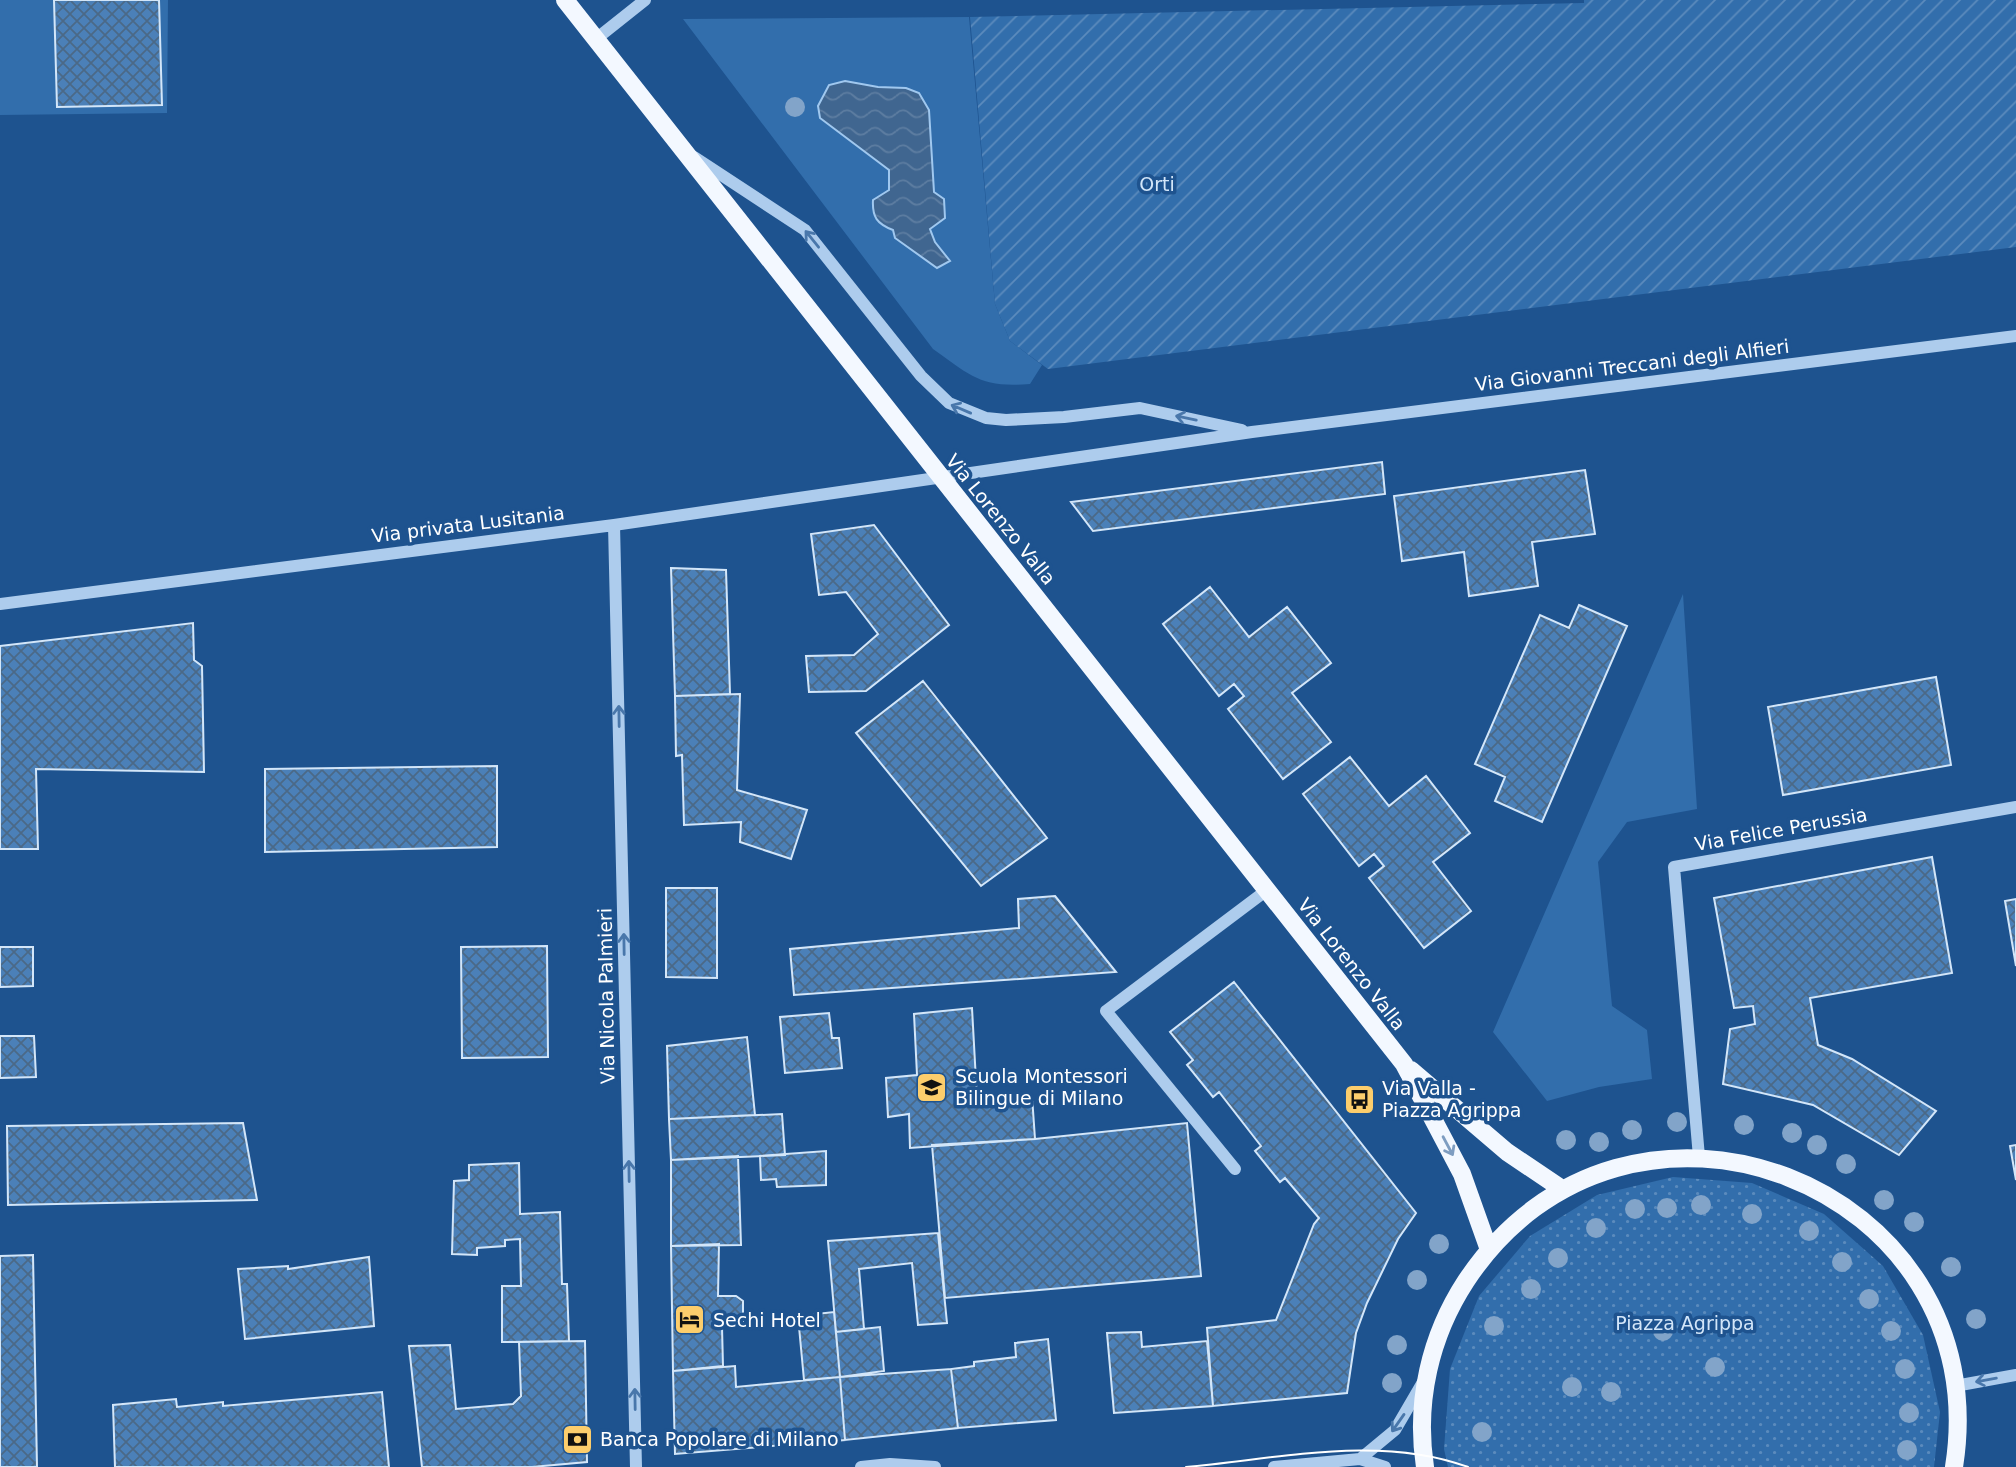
<svg xmlns="http://www.w3.org/2000/svg" width="2016" height="1467" font-family="'DejaVu Sans',sans-serif">
  <defs>
    <pattern id="park-dots" width="8" height="8" patternUnits="userSpaceOnUse" patternTransform="scale(1.75)"><rect width="8" height="8" fill="#326eac"/><path d="M2 2h.1M6 6h.1" fill="none" stroke="#5b8bbd" stroke-width="1.8" stroke-linecap="round"/></pattern>
    <pattern id="garden-furrows" width="10" height="10" patternUnits="userSpaceOnUse" patternTransform="scale(1.75)"><rect width="10" height="10" fill="#326eac"/><path d="M-1 1l2-2M0 10L10 0M9 11l2-2" fill="none" stroke="#5b8bbd"/></pattern>
    <pattern id="water-waves" width="16" height="10" patternUnits="userSpaceOnUse" patternTransform="scale(1.75)"><rect width="16" height="10" fill="#406690"/><path d="M0 5q4-4 8 0t8 0" fill="none" stroke="#5d7da1"/></pattern>
    <pattern id="building-cross-hatch" width="8" height="8" patternUnits="userSpaceOnUse" patternTransform="scale(1.75)"><rect width="8" height="8" fill="#4b80b8"/><path d="M0 0l8 8M0 8l8-8" fill="none" stroke="#4b6987"/></pattern>
  </defs>
  <rect width="100%" height="100%" fill="#1e538f"/>
  <path fill="#326eac" d="M0 0H168L167 113 0 115Z
    M969 17 995 304 1010 341 1042 365 1030 384C981 388 971 376 933 349L683 19Z
    M1683 594 1697 809 1627 822 1598 862 1612 1006 1647 1030 1652 1079 1599 1087 1547 1101 1493 1032Z"/>
  <path fill="url(#park-dots)" d="M1673 1177 1752 1183 1824 1214 1883 1266 1923 1335 1940 1412 1934 1467H1448L1444 1449 1450 1369 1479 1296 1530 1236 1597 1195Z"/>
  <path fill="url(#garden-furrows)" d="M1584 0H2016V247L1048 369 1010 341 995 304 970 17 1584 3Z"/>
  <path fill="url(#water-waves)" stroke="#a0c8ef" stroke-width="2" d="M845 81 878 87 906 88 919 93 929 110 934 192 944 199 945 218 930 229 935 242 950 261 937 268 895 238 893 230C877 224 872 217 873 200L889 190V170L820 118 818 106 829 85Z"/>
  <path fill="url(#building-cross-hatch)" stroke="#d3e6f9" stroke-width="2" d="M54 0H159L162 105 57 107Z
    M1382 462 1385 494 1093 531 1071 502Z
    M1585 470 1595 534 1532 542 1538 586 1469 596 1464 552 1402 561 1394 496Z
    M874 525 949 625 866 691 809 692 806 656 854 655 878 634 846 592 819 595 811 534Z
    M671 568 726 570 730 694 675 696Z
    M1210 587 1249 637 1287 607 1331 663 1292 693 1331 742 1283 779 1228 709 1244 696 1234 684 1219 696 1163 624Z
    M1579 605 1627 626 1542 822 1495 801 1505 777 1475 764 1540 615 1569 628Z
    M193 623 194 660 202 666 204 772 36 769 38 849H0V646Z
    M1936 677 1951 765 1783 795 1768 707Z
    M923 681 1047 838 981 886 856 733Z
    M740 694 737 790 807 810 791 859 740 842 741 822 684 825 682 755 676 756 675 696Z
    M1350 757 1389 806 1426 776 1470 833 1433 862 1471 911 1424 948 1369 878 1384 866 1374 854 1359 866 1303 794Z
    M497 766V847L265 852V769Z
    M1932 857 1952 973 1810 998 1818 1045 1852 1059 1936 1111 1899 1155 1813 1105 1723 1084 1730 1029 1755 1024 1753 1006 1734 1008 1714 898Z
    M666 888H717V978L666 977Z
    M1055 896 1116 972 794 995 790 949 1019 928 1018 899Z
    M2016 899V966L2005 901Z
    M547 946 548 1057 462 1058 461 947Z
    M0 947H33V986L0 987Z
    M1234 982 1416 1213 1398 1239 1367 1303 1356 1333 1347 1393 1213 1406 1207 1328 1276 1320 1314 1224 1319 1218 1285 1178 1280 1182 1255 1151 1261 1146 1219 1092 1213 1097 1187 1065 1193 1060 1170 1032Z
    M972 1008 977 1099 1032 1096 1035 1139 910 1148 909 1114 888 1117 886 1078 917 1075 914 1014Z
    M829 1013 832 1038H839L842 1068 785 1073 780 1017Z
    M0 1036H34L36 1077 0 1078Z
    M747 1037 755 1115 669 1119 667 1046Z
    M782 1114 785 1155 671 1160 669 1119Z
    M243 1123 257 1200 8 1205 7 1126Z
    M1187 1123 1201 1276 945 1298 932 1145 1035 1139Z
    M2016 1145V1180L2010 1146Z
    M826 1151V1185L777 1187 776 1179 761 1180 760 1156Z
    M738 1156 741 1245 671 1246V1160Z
    M519 1163 520 1214 560 1212 562 1284H567L569 1341 502 1342V1286H521L520 1239 505 1240V1246L477 1248V1255L452 1254 454 1181 469 1180V1165Z
    M938 1233 947 1323 918 1325 912 1263 859 1269 864 1329 836 1332 828 1241Z
    M719 1244 718 1296H736L743 1301V1321L740 1326 722 1327 723 1366 673 1371 671 1246Z
    M33 1255 37 1467H0V1256Z
    M369 1257 374 1326 245 1339 238 1269 288 1266V1269Z
    M834 1312 840 1377 804 1380 798 1316Z
    M880 1327 884 1371 840 1377 836 1332Z
    M1141 1332 1142 1347 1207 1341 1213 1406 1114 1413 1107 1333Z
    M1048 1339 1056 1420 958 1428 951 1369 974 1366V1362L1016 1357 1015 1343Z
    M585 1341 587 1462 532 1467H422L409 1346 450 1345 456 1409 513 1404 521 1396 519 1342Z
    M735 1366 736 1387 840 1377 845 1440 675 1454 673 1371Z
    M951 1369 958 1428 845 1440 840 1377Z
    M382 1392 389 1467H115L113 1405 176 1399 177 1407 223 1402V1406Z"/>
  <g fill="none" stroke-linecap="round" stroke-linejoin="round">
    <path stroke="#adcced" stroke-width="12" d="M596 39 645 0
      M694 157 805 230 921 376 949 403 986 418 1006 420 1064 417 1140 408 1242 430
      M614 525 636 1467
      M0 604 614 525 1252 432 2016 336
      M1699 1157 1674 867 2016 807
      M1235 1169 1106 1011 1267 890
      M1955 1386 2016 1375
      M1360 1459 1395 1430 1423 1382
      M861 1467 890 1464 935 1467
      M1274 1467 1360 1459 1385 1467"/>
    <path stroke="#f3f8ff" stroke-width="18" d="M565 0 1404 1064 1462 1174 1488 1247
      M1411 1070 1507 1152 1562 1189
      M1425 1467C1415 1402 1430 1336 1466 1281 1626 1039 1999 1183 1954 1467"/>
    <path stroke="#fff" stroke-width="2" d="M1186 1467C1277 1459 1379 1434 1468 1467"/>
  </g>
  <g fill="#82a4c9">
    <circle cx="795" cy="107" r="10"/>
    <circle cx="1677" cy="1122" r="10"/>
    <circle cx="1744" cy="1125" r="10"/>
    <circle cx="1632" cy="1130" r="10"/>
    <circle cx="1792" cy="1133" r="10"/>
    <circle cx="1566" cy="1140" r="10"/>
    <circle cx="1599" cy="1142" r="10"/>
    <circle cx="1817" cy="1145" r="10"/>
    <circle cx="1846" cy="1164" r="10"/>
    <circle cx="1884" cy="1200" r="10"/>
    <circle cx="1701" cy="1205" r="10"/>
    <circle cx="1667" cy="1208" r="10"/>
    <circle cx="1635" cy="1209" r="10"/>
    <circle cx="1752" cy="1214" r="10"/>
    <circle cx="1914" cy="1222" r="10"/>
    <circle cx="1596" cy="1228" r="10"/>
    <circle cx="1809" cy="1231" r="10"/>
    <circle cx="1439" cy="1244" r="10"/>
    <circle cx="1558" cy="1258" r="10"/>
    <circle cx="1842" cy="1262" r="10"/>
    <circle cx="1951" cy="1267" r="10"/>
    <circle cx="1417" cy="1280" r="10"/>
    <circle cx="1531" cy="1289" r="10"/>
    <circle cx="1869" cy="1299" r="10"/>
    <circle cx="1976" cy="1319" r="10"/>
    <circle cx="1494" cy="1326" r="10"/>
    <circle cx="1663" cy="1331" r="10"/>
    <circle cx="1891" cy="1331" r="10"/>
    <circle cx="1397" cy="1345" r="10"/>
    <circle cx="1715" cy="1367" r="10"/>
    <circle cx="1905" cy="1369" r="10"/>
    <circle cx="1392" cy="1383" r="10"/>
    <circle cx="1572" cy="1387" r="10"/>
    <circle cx="1611" cy="1392" r="10"/>
    <circle cx="1909" cy="1413" r="10"/>
    <circle cx="1482" cy="1432" r="10"/>
    <circle cx="1907" cy="1450" r="10"/>
  </g>
  <defs><path id="oneway-shaft" d="M-6 0H5M1.5-3L5.5 0L1.5 3" fill="none" stroke-width="1.6" stroke-linecap="round" stroke-linejoin="round" transform="scale(1.75)"/></defs>
  <g stroke="#4977ab">
    <use href="#oneway-shaft" transform="translate(812 239) rotate(-129)"/>
    <use href="#oneway-shaft" transform="translate(961 409) rotate(-157)"/>
    <use href="#oneway-shaft" transform="translate(1186 418) rotate(-168)"/>
    <use href="#oneway-shaft" transform="translate(619 716) rotate(-91)"/>
    <use href="#oneway-shaft" transform="translate(624 944) rotate(-91)"/>
    <use href="#oneway-shaft" transform="translate(629 1171) rotate(-91)"/>
    <use href="#oneway-shaft" transform="translate(1986 1380) rotate(170)"/>
    <use href="#oneway-shaft" transform="translate(635 1399) rotate(-91)"/>
    <use href="#oneway-shaft" transform="translate(1398 1423) rotate(125)"/>
  </g>
  <use stroke="#7e9dc1" href="#oneway-shaft" transform="translate(1448 1146) rotate(62)"/>
  <defs>
    <symbol id="school-square" viewBox="-11 -11 22 22"><rect x="-9" y="-9" width="18" height="18" rx="4" fill="#fccd6c" stroke="#1e538f"/><path d="M0-5L7-2L0 1L-7-2ZM-4 1L0 2.5L4 1V4Q0 6-4 4Z" fill="#111"/></symbol>
    <symbol id="bus-square" viewBox="-11 -11 22 22"><rect x="-9" y="-9" width="18" height="18" rx="4" fill="#fccd6c" stroke="#1e538f"/><path d="M-5-6H5V4H4V6H2V4H-2V6H-4V4H-5ZM-3.5-4V0h7V-4ZM-3.5 1.2v1.5H-2V1.2ZM2 1.2v1.5H3.5V1.2Z" fill="#111"/></symbol>
    <symbol id="hotel-square" viewBox="-11 -11 22 22"><rect x="-9" y="-9" width="18" height="18" rx="4" fill="#fccd6c" stroke="#1e538f"/><path d="M-6-4.5h1.5V1H6V5H4.5V3h-9V5H-6ZM-4 0a1.8 1.8 0 1 1 3.6 0ZM.5 0V-2.5h3Q6-2.5 6 0Z" fill="#111"/></symbol>
    <symbol id="bank-square" viewBox="-11 -11 22 22"><rect x="-9" y="-9" width="18" height="18" rx="4" fill="#fccd6c" stroke="#1e538f"/><path d="M-6-4H6V4H-6ZM0-2.3a2.3 2.3 0 1 0 0 4.6a2.3 2.3 0 1 0 0-4.6Z" fill="#111"/></symbol>
  </defs>
  <g fill-rule="evenodd">
    <use href="#school-square" x="914" y="1070" width="35" height="35"/>
    <use href="#bus-square" x="1342" y="1082" width="35" height="35"/>
    <use href="#hotel-square" x="672" y="1302" width="35" height="35"/>
    <use href="#bank-square" x="560" y="1422" width="35" height="35"/>
  </g>
  <g text-anchor="middle" dominant-baseline="central" stroke-width="7" stroke-linejoin="round" paint-order="stroke">
    <g font-size="19" fill="#d3e6f9" stroke="#1e538f">
      <text x="1157" y="184">Orti</text>
      <text x="1685" y="1323">Piazza Agrippa</text>
    </g>
    <g font-size="19" fill="#fff" stroke="#1e538f">
      <text transform="translate(1632 365) rotate(-7)">Via Giovanni Treccani degli Alfieri</text>
      <text transform="translate(1001 519) rotate(51)">Via Lorenzo Valla</text>
      <text transform="translate(468 524) rotate(-7)">Via privata Lusitania</text>
      <text transform="translate(1781 829) rotate(-10)">Via Felice Perussia</text>
      <text transform="translate(1352 964) rotate(52)">Via Lorenzo Valla</text>
      <text transform="translate(606 996) rotate(-91)">Via Nicola Palmieri</text>
    </g>
    <g font-size="19" fill="#fff" stroke="#1e538f" text-anchor="start">
      <text x="955" y="1076">Scuola Montessori<tspan x="955" dy="22">Bilingue di Milano</tspan></text>
      <text x="1382" y="1088">Via Valla -<tspan x="1382" dy="22">Piazza Agrippa</tspan></text>
      <text x="713" y="1320">Sechi Hotel</text>
      <text x="600" y="1439">Banca Popolare di Milano</text>
    </g>
  </g>
</svg>
